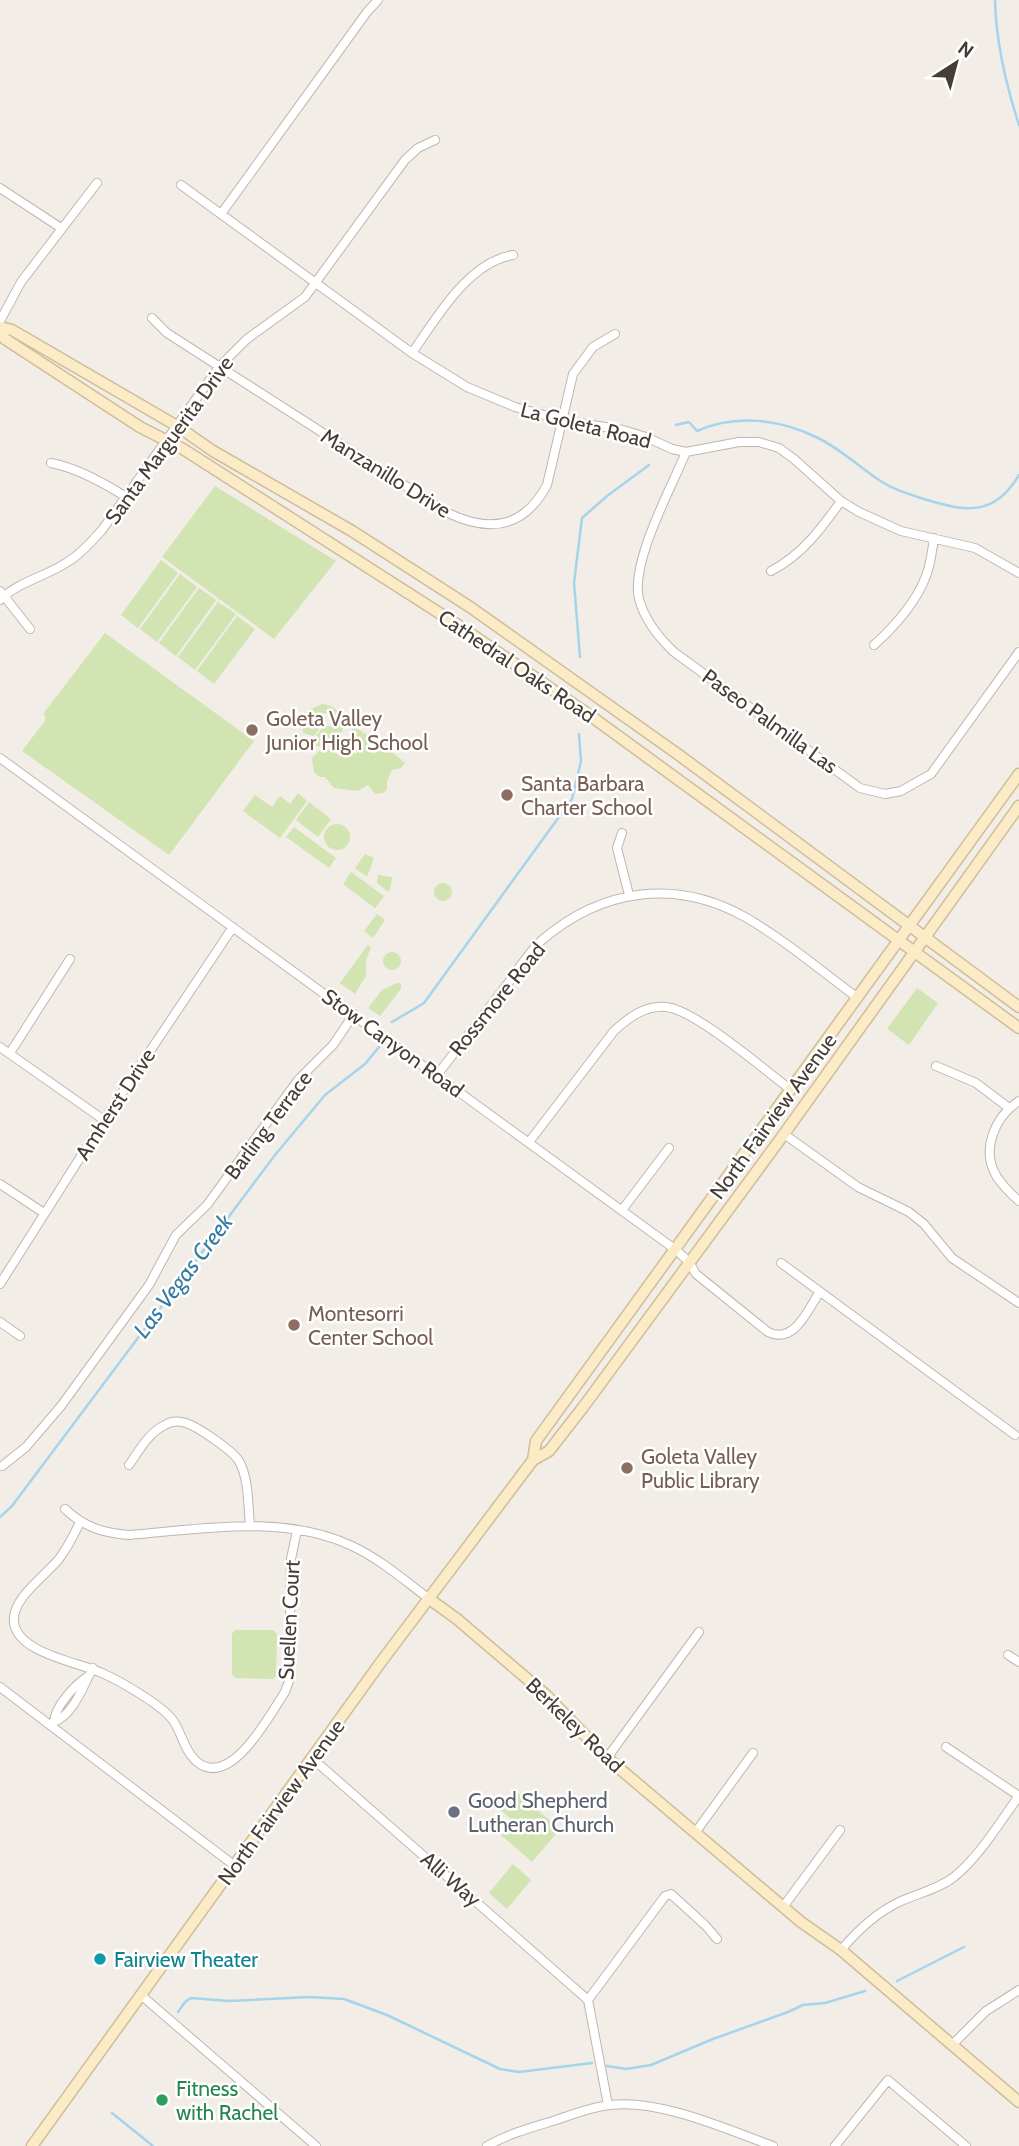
<svg xmlns="http://www.w3.org/2000/svg" width="1019" height="2146" font-family="Cabin,sans-serif">
  <rect width="100%" height="100%" fill="#f2ede6"/>
  <path fill="#d1e4b1" d="M215 486 336 561 274 639 162 557Z
    M161 560 178 573 138 628 121 615Z
    M180 574 197 587 157 642 140 629Z
    M199 588 216 600 176 656 159 643Z
    M218 602 236 614 195 670 178 657Z
    M237 616 255 629 214 684 197 671Z
    M105 633 254 741 169 855 22 751 44 722 46 717 43 714Z
    M322 704C364 709 336 769 305 738H314L323 727 332 726 334 719 331 715 325 713 319 720 321 726 314 736 303 733 302 721 307 711Z
    M356 728 386 747 405 763 401 768 392 770 387 781V789L383 793 375 794 368 785 358 791 334 788 325 777H320L314 772 312 758 322 748 335 752 339 756 349 751 357 754 352 742V729Z
    M298 793 307 801 280 838 243 811 255 795 272 807 280 796 290 804Z
    M309 802 331 819 318 837 296 820Z
    M324 837a13 13 0 1 1 26 0a13 13 0 1 1-26 0Z
    M294 827 336 858 329 868 286 837Z
    M365 854 374 858 367 877 355 868Z
    M351 872 384 896 375 908 343 884Z
    M378 875 392 877 390 891H387L377 883Z
    M434 892a9 9 0 1 1 18 0a9 9 0 1 1-18 0Z
    M377 914 385 920 373 938 364 931Z
    M368 945 371 947 366 960V976L355 994 340 983Z
    M383 961a9 9 0 1 1 18 0a9 9 0 1 1-18 0Z
    M397 983H401V989L380 1016 368 1008 382 990Z
    M917 988 938 1003 909 1045 887 1029Z
    M235 1630H273L277 1634 276 1676 273 1679 236 1678 232 1674V1634Z
    M516 1792 560 1829 532 1862 501 1835 513 1821 501 1810Z
    M513 1864 531 1880 507 1909 489 1893Z"/>
  <g fill="none" stroke-linecap="round" stroke-linejoin="round">
    <path stroke="#a5d4ec" stroke-width="2.5" d="M995 0C996 43 1006 85 1019 125
      M676 425 689 422 697 431C735 414 778 419 816 437 840 448 860 468 882 482 896 491 912 495 927 500 967 512 995 516 1019 475
      M580 657 574 583 582 518 607 496 649 465
      M392 1022 424 1003 572 799 581 761 579 734
      M0 1517 12 1506 275 1155 325 1095 365 1064 379 1047
      M897 1981 964 1947
      M178 2012 185 2002 191 1998 229 2001 309 1997 344 1999 387 2015 500 2069 519 2072 592 2063
      M607 2066 626 2069 651 2065 713 2039 788 2012 803 2005 825 2003 865 1991
      M112 2113 153 2146"/>
    <defs>
      <path id="street" d="M181 185 412 353 467 387 515 407 562 420 623 430 646 437 672 449 686 452 739 442H759L779 448 794 459 841 501 859 512 901 531 975 548 1019 573
        M0 188 61 228
        M221 214 367 12 378 0
        M152 318 167 333 448 513C490 533 524 528 547 485L573 374 593 347 615 334
        M0 321 21 282 97 183
        M412 353C436 319 468 262 513 255
        M686 452C672 487 630 562 639 599 645 621 658 637 674 652L860 788 885 794 901 791 931 774 1019 652
        M51 463C78 468 104 483 126 497
        M771 571C802 555 821 529 841 501
        M0 591 30 629
        M0 600C19 581 48 576 69 561 82 553 92 541 102 530L219 367 247 339 305 297 405 160 418 148 435 140
        M874 645C895 626 916 603 926 576 931 564 932 550 934 538
        M0 758 676 1250 689 1262 696 1274 768 1332C794 1345 808 1310 819 1293
        M622 833 617 848 629 895
        M0 1047 104 1120
        M10 1053 70 959
        M936 1066 976 1083 1009 1108
        M437 1075C461 1044 485 1013 509 982 519 968 530 951 542 940 602 889 675 878 745 917 785 940 821 971 858 998
        M1019 1101C995 1117 980 1150 997 1177 1003 1186 1011 1194 1019 1201
        M784 1134 858 1187 909 1212 924 1224 952 1258 1019 1303
        M529 1142 614 1031C628 1018 645 1005 666 1007 694 1009 766 1071 791 1090
        M0 1184 44 1213
        M622 1210 669 1148
        M781 1263 1015 1435
        M0 1284 104 1120 233 927
        M0 1322 20 1336
        M129 1465C139 1451 149 1432 165 1425 171 1421 179 1421 186 1423 198 1427 232 1450 239 1461 249 1479 248 1505 250 1526
        M2 1466 26 1447 61 1406 149 1285 176 1235 207 1205 298 1080 333 1045 354 1014
        M65 1509C84 1527 103 1533 129 1535 202 1529 284 1514 352 1546 380 1559 404 1580 428 1598
        M80 1522C74 1535 67 1548 59 1559 46 1575 11 1599 14 1622 17 1653 78 1662 102 1673 120 1681 160 1704 172 1719 182 1732 183 1749 196 1761 230 1791 269 1716 285 1692L289 1681 291 1559 297 1530
        M1008 1655 1019 1662
        M87 1677C75 1685 55 1706 54 1722 75 1713 82 1687 93 1668
        M0 1687 235 1866
        M946 1747 1019 1796
        M607 1758 699 1632
        M313 1759 588 2000
        M695 1833 753 1753
        M783 1907 840 1830
        M841 1950C857 1931 876 1913 899 1902 918 1893 937 1890 954 1877 980 1856 999 1823 1019 1796
        M142 1996 316 2146
        M952 2045 986 2011 1019 1990
        M608 2105 588 2000 665 1896 671 1894 706 1926 717 1939
        M487 2146C508 2134 530 2128 553 2121 571 2115 591 2107 610 2105 660 2099 726 2129 773 2146
        M835 2146 888 2080 966 2146"/>
      <path id="secondary" d="M0 327 12 330 177 426 213 451 352 531 470 607 679 755 1019 1007
        M0 330 5 339 140 427 183 449 458 625 588 714 1019 1028
        M533 1460 536 1441 1019 774
        M428 1598 457 1619 546 1695 607 1758 801 1922 841 1950 1019 2102
        M32 2146 381 1662 533 1460 549 1451 584 1406 784 1134 1019 806"/>
    </defs>
    <use href="#street" stroke="#c0b7ac" stroke-width="10"/>
    <use href="#secondary" stroke="#cfbd98" stroke-width="13"/>
    <use href="#street" stroke="#fff" stroke-width="8"/>
    <use href="#secondary" stroke="#fbebc7" stroke-width="10"/>
  </g>
  <g fill="#8d6e63" stroke="#fff" stroke-width="2.5">
    <circle cx="252" cy="730" r="7"/>
    <circle cx="507" cy="795" r="7"/>
    <circle cx="294" cy="1325" r="7"/>
    <circle cx="627" cy="1468" r="7"/>
  </g>
  <circle fill="#6b7280" stroke="#fff" stroke-width="2.5" cx="454" cy="1812" r="7"/>
  <circle fill="#0f9aa8" stroke="#fff" stroke-width="2.5" cx="100" cy="1959" r="7"/>
  <circle fill="#2e9e5b" stroke="#fff" stroke-width="2.5" cx="162" cy="2100" r="7"/>
  <g text-anchor="middle" dominant-baseline="central" stroke-width="5" stroke-linejoin="round" paint-order="stroke">
    <g font-size="21" fill="#443e36" stroke="#fff">
      <text transform="translate(586 425) rotate(14)">La Goleta Road</text>
      <text transform="translate(169 440) rotate(-54)">Santa Marguerita Drive</text>
      <text transform="translate(386 473) rotate(32)">Manzanillo Drive</text>
      <text transform="translate(517 666) rotate(34)">Cathedral Oaks Road</text>
      <text transform="translate(770 721) rotate(36)">Paseo Palmilla Las</text>
      <text transform="translate(497 999) rotate(-51)">Rossmore Road</text>
      <text transform="translate(393 1043) rotate(36)">Stow Canyon Road</text>
      <text transform="translate(115 1104) rotate(-57)">Amherst Drive</text>
      <text transform="translate(773 1116) rotate(-54)">North Fairview Avenue</text>
      <text transform="translate(268 1125) rotate(-53)">Barling Terrace</text>
      <text transform="translate(289 1620) rotate(-87)">Suellen Court</text>
      <text transform="translate(575 1725) rotate(44)">Berkeley Road</text>
      <text transform="translate(281 1802) rotate(-54)">North Fairview Avenue</text>
      <text transform="translate(451 1879) rotate(41)">Alli Way</text>
    </g>
    <g font-size="21" fill="#785e54" stroke="#fff" text-anchor="start">
      <text x="266" y="718">Goleta Valley<tspan x="266" dy="24">Junior High School</tspan></text>
      <text x="521" y="783">Santa Barbara<tspan x="521" dy="24">Charter School</tspan></text>
      <text x="308" y="1313">Montesorri<tspan x="308" dy="24">Center School</tspan></text>
      <text x="641" y="1456">Goleta Valley<tspan x="641" dy="24">Public Library</tspan></text>
    </g>
    <g font-size="21" fill="#5b616d" stroke="#fff" text-anchor="start">
      <text x="468" y="1800">Good Shepherd<tspan x="468" dy="24">Lutheran Church</tspan></text>
    </g>
    <g font-size="21" fill="#0d838f" stroke="#fff" text-anchor="start">
      <text x="114" y="1959">Fairview Theater</text>
    </g>
    <g font-size="21" fill="#27864d" stroke="#fff" text-anchor="start">
      <text x="176" y="2088">Fitness<tspan x="176" dy="24">with Rachel</tspan></text>
    </g>
    <g font-size="23" font-style="italic" fill="#337ba2" stroke="#fff">
      <text transform="translate(183 1276) rotate(-53)">Las Vegas Creek</text>
    </g>
  </g>
  <g transform="translate(956 63) rotate(36)" stroke="#ffffff" stroke-width="5" paint-order="stroke">
  <path d="M0-5L12 26L0 18L-12 26Z" fill="#443e36"/>
  <text y="-10" font-size="19" font-weight="bold" text-anchor="middle" fill="#443e36">N</text>
  </g>
</svg>
